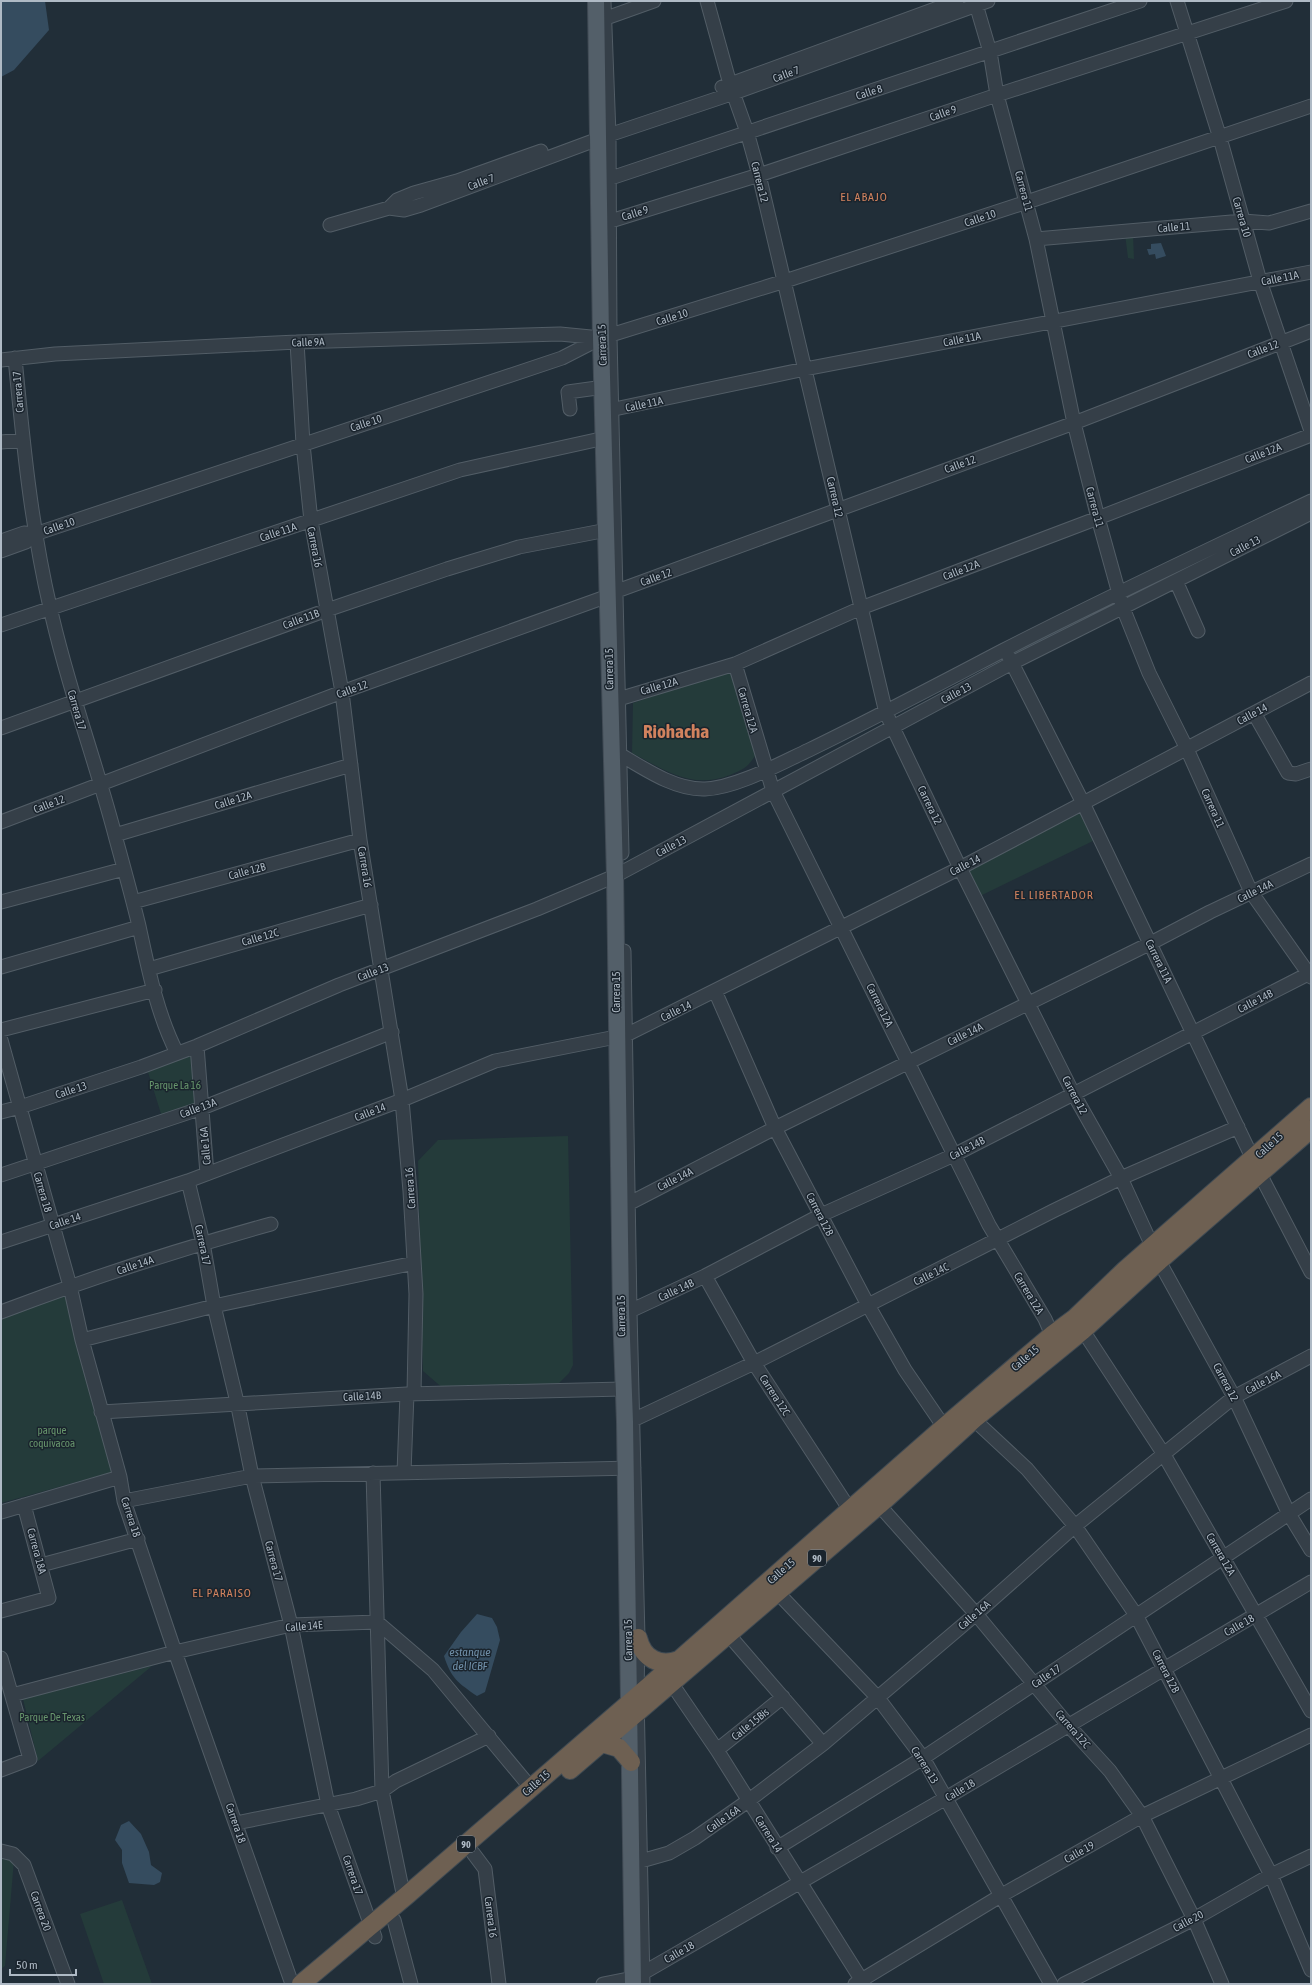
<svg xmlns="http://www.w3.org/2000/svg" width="1312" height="1985" font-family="'Asap Condensed',sans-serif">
  <rect width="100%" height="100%" fill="#212e38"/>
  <path fill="#243b3a" d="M1125 234H1133L1134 259 1128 258Z
    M731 670 757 753C747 768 746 768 730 775 691 790 665 770 632 753L633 703Z
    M1084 809 1095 840 980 896 966 869Z
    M192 1054 199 1102 162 1117 148 1072Z
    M568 1136 573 1365 569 1373 555 1387 445 1390 423 1371 418 1161 438 1140Z
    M66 1290 113 1472 1 1503V1314Z
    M152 1666 38 1761 23 1699Z
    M1 1859 14 1860 5 1966 1 1969Z
    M122 1900 152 1984H104L80 1914Z"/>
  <path fill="#354c5f" d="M1 1H45L49 30 14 70 1 77Z
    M1161 243 1166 256 1156 259 1155 254 1149 255 1147 249H1151V244Z
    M477 1614 492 1618 497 1627 500 1640 485 1692 477 1696C458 1683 451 1678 444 1656L461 1632Z
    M129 1821 141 1834 149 1852 151 1865 162 1873 160 1882 154 1885 129 1883 122 1863V1850L115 1840 121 1825Z"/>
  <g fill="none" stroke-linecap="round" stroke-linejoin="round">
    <defs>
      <path id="minor" d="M604 1 609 135 610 336 622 853
        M707 1 730 84 747 132 759 175 886 713 960 868 1073 1093 1121 1178 1159 1261 1234 1397 1289 1514 1311 1550
        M975 1 990 52 997 95 1036 239 1074 423 1098 518 1123 608 1149 673 1187 749 1251 892 1311 977
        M1177 1 1220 138 1260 281 1311 431
        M598 21 654 1
        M722 87 957 1
        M602 181 1140 1
        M460 190 457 181 541 151
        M389 208 404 210 421 205 609 135 734 93 988 1
        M601 224 759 175 997 95 1286 1
        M330 225 389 208 397 200 414 193 457 181
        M1036 239 1243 221 1269 223 1311 211
        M297 342 303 444 311 521 342 692 360 840 402 1100 410 1191 416 1294 414 1393
        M15 358C23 442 31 525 50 607 67 686 96 761 116 839 124 868 132 897 139 926 148 968 157 1014 177 1053
        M1 360 55 354 297 342 560 334 601 338
        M570 409 568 392 604 387
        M605 411 805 369 1311 272
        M1 442 23 440
        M1 541 24 533 35 534
        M1 551 26 542 35 534 562 358 601 338 785 281 1027 202 1311 106
        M1176 581 1198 631
        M1 625 460 470 605 438
        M1009 657 1083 803 1260 1174 1311 1272
        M735 664 773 791 989 1225 1045 1319 1052 1335
        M612 701 735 664 861 608 1098 518 1311 435
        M1254 713 1288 773 1296 774 1311 769
        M1 728 327 610 447 569 519 547 607 530
        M621 755C646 770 676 790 705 789 736 788 781 763 809 750 875 718 939 684 1004 650 1105 598 1208 550 1311 501
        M1 822 342 692 608 596 617 591 1074 423 1311 331
        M115 835 351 765
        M1 902 124 869
        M133 902 360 840
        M624 951 630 1311 638 1638 637 1695 643 1984
        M1 967 139 927
        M149 969 371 905
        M715 991 775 1128 868 1305 905 1370 944 1427
        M1 1030 155 990
        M1 1040 70 1286 82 1340 120 1477 124 1501 175 1652 292 1984
        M197 1046 207 1174
        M1 1112 20 1107 141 1067 197 1046 339 985 537 909 615 876 1012 663 1311 513
        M1 1175 202 1108 392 1032
        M188 1181 203 1243 214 1306 237 1402 252 1476 291 1625 328 1805 375 1937
        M621 1204H628L775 1128 1151 943 1210 912 1311 864
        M1 1242 188 1181 402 1100 495 1061 626 1035 960 868 1311 683
        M705 1276 754 1363 850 1510
        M623 1311H630L705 1276 821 1215 954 1155 1308 974
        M1 1312C90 1278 180 1249 271 1224
        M1078 1323 1163 1453 1311 1711
        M82 1340 214 1306 414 1263
        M101 1412 407 1394 623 1389
        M968 1414 1027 1469 1075 1526 1136 1615 1271 1875 1311 1970
        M626 1422 633 1420 754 1363 1053 1211 1121 1178 1238 1127
        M404 1472 407 1394
        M373 1473 382 1791 404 1898
        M124 1501 252 1476 634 1468
        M879 1505 976 1614 1068 1725 1110 1771 1142 1816 1194 1919 1222 1984
        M1 1512 120 1477
        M41 1565 138 1539
        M777 1592 878 1698 923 1758 1051 1984
        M1 1611 49 1598 24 1505
        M728 1634 823 1744
        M1 1658 30 1759 1 1770
        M672 1684 717 1750 864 1984
        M12 1695 175 1652 291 1625 377 1622 433 1670 531 1788
        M717 1750 783 1697
        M236 1823 356 1799 382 1791 396 1781 489 1736
        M777 1848 923 1758 1311 1499
        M1 1851 13 1854 24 1865 68 1984
        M473 1853 485 1869 499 1984
        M634 1863 669 1853 695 1838 748 1801 823 1744 976 1614 1075 1526 1234 1397 1311 1356
        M394 1920 411 1984
        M603 1984 633 1978 643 1973 946 1798 1311 1582
        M855 1984 1002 1895 1142 1816 1311 1735
        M1064 1984 1194 1919 1271 1875 1311 1856"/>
      <path id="major" d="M596 1 601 338 615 876 621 1311 625 1422 633 1984"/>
      <path id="highway" d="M638 1638C643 1659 660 1667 679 1660
        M602 1743 619 1748 631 1762
        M570 1770 879 1505 974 1419 1082 1331 1159 1261 1311 1129
        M301 1984 406 1896 679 1660 944 1427 1052 1335 1075 1318 1125 1270 1311 1107"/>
    </defs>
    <use href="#minor" stroke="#525d66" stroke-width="15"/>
    <use href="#major" stroke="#414b55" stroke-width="18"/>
    <use href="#highway" stroke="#3f4a53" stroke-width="20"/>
    <use href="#minor" stroke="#353f48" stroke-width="13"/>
    <use href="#major" stroke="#535f69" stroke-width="16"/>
    <use href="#highway" stroke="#6e6052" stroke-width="18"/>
  </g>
  <g text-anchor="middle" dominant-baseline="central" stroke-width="3" stroke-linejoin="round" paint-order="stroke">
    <g fill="#1a242d" stroke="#828d97" stroke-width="1">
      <rect x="808" y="1550" width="18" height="16" rx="3"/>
      <rect x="457" y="1836" width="18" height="16" rx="3"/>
    </g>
    <g font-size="10" font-weight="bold" fill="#afbac5">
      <text x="817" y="1558">90</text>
      <text x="466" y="1844">90</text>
    </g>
    <g font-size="11" fill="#afbac5" stroke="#1a242d">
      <text transform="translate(786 74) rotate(-20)">Calle 7</text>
      <text transform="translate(869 92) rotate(-18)">Calle 8</text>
      <text transform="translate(943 113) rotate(-19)">Calle 9</text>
      <text transform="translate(481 182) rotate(-20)">Calle 7</text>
      <text transform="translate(760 182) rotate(76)">Carrera 12</text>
      <text transform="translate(1024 191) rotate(75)">Carrera 11</text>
      <text transform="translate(635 213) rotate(-17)">Calle 9</text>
      <text transform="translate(1242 217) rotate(74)">Carrera 10</text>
      <text transform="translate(980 218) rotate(-18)">Calle 10</text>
      <text transform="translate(1174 227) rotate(-5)">Calle 11</text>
      <text transform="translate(1280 278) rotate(-11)">Calle 11A</text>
      <text transform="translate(672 317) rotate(-17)">Calle 10</text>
      <text transform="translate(962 339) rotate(-11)">Calle 11A</text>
      <text transform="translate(308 342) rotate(-2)">Calle 9A</text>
      <text transform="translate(602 345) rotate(-92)">Carrera 15</text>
      <text transform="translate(1263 349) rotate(-21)">Calle 12</text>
      <text transform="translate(18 392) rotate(-95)">Carrera 17</text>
      <text transform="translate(644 404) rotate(-12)">Calle 11A</text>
      <text transform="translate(366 423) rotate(-18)">Calle 10</text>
      <text transform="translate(1263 453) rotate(-21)">Calle 12A</text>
      <text transform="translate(960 464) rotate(-20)">Calle 12</text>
      <text transform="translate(835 497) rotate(77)">Carrera 12</text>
      <text transform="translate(1095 507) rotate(75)">Carrera 11</text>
      <text transform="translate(59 526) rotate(-19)">Calle 10</text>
      <text transform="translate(278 532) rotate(-18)">Calle 11A</text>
      <text transform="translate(1245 546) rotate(-27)">Calle 13</text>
      <text transform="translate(315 547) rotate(79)">Carrera 16</text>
      <text transform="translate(961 570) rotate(-21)">Calle 12A</text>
      <text transform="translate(656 577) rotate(-20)">Calle 12</text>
      <text transform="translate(301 619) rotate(-20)">Calle 11B</text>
      <text transform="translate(609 669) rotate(-91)">Carrera 15</text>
      <text transform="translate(659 686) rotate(-16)">Calle 12A</text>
      <text transform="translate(352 689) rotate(-20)">Calle 12</text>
      <text transform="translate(956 693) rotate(-28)">Calle 13</text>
      <text transform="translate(77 710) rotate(74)">Carrera 17</text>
      <text transform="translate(748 710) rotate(74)">Carrera 12A</text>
      <text transform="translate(1252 714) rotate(-28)">Calle 14</text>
      <text transform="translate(233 800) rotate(-17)">Calle 12A</text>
      <text transform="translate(49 804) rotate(-21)">Calle 12</text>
      <text transform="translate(930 805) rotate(64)">Carrera 12</text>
      <text transform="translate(1213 808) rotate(66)">Carrera 11</text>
      <text transform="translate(671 846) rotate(-28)">Calle 13</text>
      <text transform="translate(965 865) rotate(-27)">Calle 14</text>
      <text transform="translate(365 867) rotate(81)">Carrera 16</text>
      <text transform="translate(247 871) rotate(-15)">Calle 12B</text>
      <text transform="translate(1255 891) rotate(-26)">Calle 14A</text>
      <text transform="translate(260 937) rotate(-16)">Calle 12C</text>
      <text transform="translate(1159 961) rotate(64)">Carrera 11A</text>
      <text transform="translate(373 972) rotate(-21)">Calle 13</text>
      <text transform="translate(616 992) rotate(-90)">Carrera 15</text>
      <text transform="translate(1255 1001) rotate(-27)">Calle 14B</text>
      <text transform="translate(880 1005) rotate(64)">Carrera 12A</text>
      <text transform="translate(676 1011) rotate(-26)">Calle 14</text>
      <text transform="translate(965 1034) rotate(-26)">Calle 14A</text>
      <text transform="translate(71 1090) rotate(-18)">Calle 13</text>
      <text transform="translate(1075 1095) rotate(62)">Carrera 12</text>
      <text transform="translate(198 1108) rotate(-20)">Calle 13A</text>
      <text transform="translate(370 1112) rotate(-21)">Calle 14</text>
      <text transform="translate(1269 1145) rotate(-42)">Calle 15</text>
      <text transform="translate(205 1146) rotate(-95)">Calle 16A</text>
      <text transform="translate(967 1148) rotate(-27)">Calle 14B</text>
      <text transform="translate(675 1179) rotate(-27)">Calle 14A</text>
      <text transform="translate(410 1188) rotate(-94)">Carrera 16</text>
      <text transform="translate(43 1192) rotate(74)">Carrera 18</text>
      <text transform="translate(820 1214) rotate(63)">Carrera 12B</text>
      <text transform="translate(65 1221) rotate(-18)">Calle 14</text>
      <text transform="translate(203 1245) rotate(78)">Carrera 17</text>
      <text transform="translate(135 1265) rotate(-18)">Calle 14A</text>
      <text transform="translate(931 1274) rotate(-26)">Calle 14C</text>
      <text transform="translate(676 1290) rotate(-25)">Calle 14B</text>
      <text transform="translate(1029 1293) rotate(59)">Carrera 12A</text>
      <text transform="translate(621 1316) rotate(-91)">Carrera 15</text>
      <text transform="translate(1025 1358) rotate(-41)">Calle 15</text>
      <text transform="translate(1226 1382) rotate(62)">Carrera 12</text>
      <text transform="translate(1263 1382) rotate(-28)">Calle 16A</text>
      <text transform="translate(775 1395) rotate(57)">Carrera 12C</text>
      <text transform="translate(362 1396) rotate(-3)">Calle 14B</text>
      <text transform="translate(131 1517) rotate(72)">Carrera 18</text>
      <text transform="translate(37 1551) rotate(75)">Carrera 18A</text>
      <text transform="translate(1221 1554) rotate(60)">Carrera 12A</text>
      <text transform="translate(274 1561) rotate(75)">Carrera 17</text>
      <text transform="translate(781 1571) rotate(-41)">Calle 15</text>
      <text transform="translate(974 1615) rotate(-41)">Calle 16A</text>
      <text transform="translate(1239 1625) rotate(-30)">Calle 18</text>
      <text transform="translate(304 1626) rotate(-5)">Calle 14E</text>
      <text transform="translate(628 1640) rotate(-91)">Carrera 15</text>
      <text transform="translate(1166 1671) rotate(63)">Carrera 12B</text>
      <text transform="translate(1046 1676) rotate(-34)">Calle 17</text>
      <text transform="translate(750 1724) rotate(-39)">Calle 15Bis</text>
      <text transform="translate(1073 1729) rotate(49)">Carrera 12C</text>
      <text transform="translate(925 1765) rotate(58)">Carrera 13</text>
      <text transform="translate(536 1783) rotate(-41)">Calle 15</text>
      <text transform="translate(960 1790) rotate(-31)">Calle 18</text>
      <text transform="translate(723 1819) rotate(-35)">Calle 16A</text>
      <text transform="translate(236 1823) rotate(71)">Carrera 18</text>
      <text transform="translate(769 1834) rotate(58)">Carrera 14</text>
      <text transform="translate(1079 1852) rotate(-29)">Calle 19</text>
      <text transform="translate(353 1875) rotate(71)">Carrera 17</text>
      <text transform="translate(41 1911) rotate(70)">Carrera 20</text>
      <text transform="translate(491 1917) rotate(83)">Carrera 16</text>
      <text transform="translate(1188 1921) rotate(-28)">Calle 20</text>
      <text transform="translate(679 1952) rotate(-30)">Calle 18</text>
    </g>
    <g font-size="11" fill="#67956c" stroke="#1a242d">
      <text x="175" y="1085">Parque La 16</text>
      <text x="52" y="1430">parque<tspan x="52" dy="13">coquivacoa</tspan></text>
      <text x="52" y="1717">Parque De Texas</text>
    </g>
    <g font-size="12" letter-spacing="1" fill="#d1825e" stroke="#1a242d">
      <text x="864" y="197">EL ABAJO</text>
      <text x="1054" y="895">EL LIBERTADOR</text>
      <text x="222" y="1593">EL PARAISO</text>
    </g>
    <g font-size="12" font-style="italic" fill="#708fa8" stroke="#1a242d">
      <text x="470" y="1652">estanque<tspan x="470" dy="14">del ICBF</tspan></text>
    </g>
    <g font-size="19" font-weight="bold" fill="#d1825e" stroke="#1a242d">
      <text x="676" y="731">Riohacha</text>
    </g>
  </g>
  <rect width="1312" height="1985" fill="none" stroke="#afbac5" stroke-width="4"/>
  <path d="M10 1969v6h66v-6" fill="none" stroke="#afbac5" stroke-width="2"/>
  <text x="16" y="1969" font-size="12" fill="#afbac5" stroke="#1a242d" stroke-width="3" paint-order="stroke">50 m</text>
</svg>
